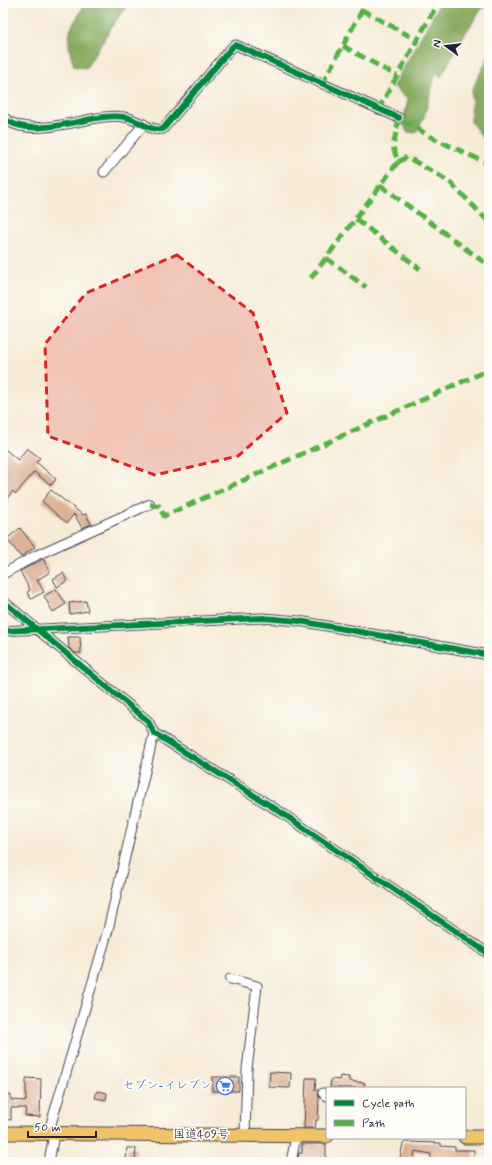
<svg xmlns="http://www.w3.org/2000/svg" width="492" height="1165" font-family="Mynerve,'Klee One',sans-serif">
  <rect width="100%" height="100%" fill="#fdfcf7"/>
  <filter id="ink" filterUnits="userSpaceOnUse"><feTurbulence type="fractalNoise" baseFrequency=".025" numOctaves="2"/><feDisplacementMap in="SourceGraphic" scale="8" xChannelSelector="R" yChannelSelector="G"/><feConvolveMatrix kernelMatrix="1 2 1 2 8 2 1 2 1" color-interpolation-filters="sRGB"/></filter>
  <filter id="wash" filterUnits="userSpaceOnUse"><feTurbulence type="fractalNoise" baseFrequency=".012" numOctaves="4" result="noise"/><feDisplacementMap in="SourceGraphic" scale="16" xChannelSelector="R" yChannelSelector="G"/><feGaussianBlur stdDeviation="0.9" result="paint"/><feColorMatrix in="noise" values="0 0 0 0 0 0 0 0 0 0 0 0 0 0 0 0 0 1.4 0 .05"/><feComposite in="paint" operator="in"/></filter>
  <g filter="url(#wash)">
    <rect width="100%" height="100%" fill="#f6ebd6"/>
    <path fill="#87ab60" stroke="#54664e" d="M86 3H129L114 23 86 68 74 66C64 34 69 30 86 3Z
      M438 3H489V9L483 7 464 35 441 77 436 72 424 117 416 133 407 132 403 123 408 100 393 86 437 9Z
      M489 55V152L486 142 471 122 472 90Z"/>
    <g id="blocks">
      <path fill="#dcb196" d="M27 448 40 458 36 462 56 479 51 485 34 472 16 494 13 491 3 503V454L6 450 18 460Z
        M51 490 83 515 86 514 91 524 82 528 74 514 67 523 57 515 42 501Z
        M20 528 35 547 21 557 7 539Z
        M43 559 50 572 37 580 44 592 31 599 27 592 30 590 20 571Z
        M63 573 67 581 57 587 53 579Z
        M56 589 66 604 53 612 44 596Z
        M86 601 88 611 70 614 69 603Z
        M68 637H80L81 653H75L69 648Z
        M270 1072 291 1073 290 1088 269 1087Z
        M340 1076 349 1077V1081L365 1083 364 1088H330L331 1079 339 1080Z
        M212 1077H239V1091H212Z
        M26 1078 41 1079 40 1117 25 1116 26 1108H11V1120L3 1119V1095H11V1100L26 1101Z
        M306 1078H316L315 1090H318L319 1098 318 1120H316L315 1128H304Z
        M97 1091 107 1093 106 1100 95 1098Z
        M405 1142 441 1143V1146L455 1147V1150H474V1162H430L431 1154 415 1151 413 1162H399L403 1144Z
        M302 1144H326V1162H297L299 1153H302Z
        M127 1148H136L135 1160H126Z"/>
    </g>
  </g>
  <g filter="url(#ink)">
    <use href="#blocks" fill-opacity="0" stroke="#424052" stroke-width="1"/>
    <g fill="none" stroke-linecap="round" stroke-linejoin="round">
      <defs>
        <path id="minor" d="M3 117C25 139 77 120 104 117 112 116 122 116 129 118 140 122 153 132 163 129L233 46 236 45 399 118
          M104 172 144 124
          M3 574 37 555 150 504
          M3 601 148 721 154 733 282 813 489 954
          M3 631 263 618 299 621 489 655
          M230 979 257 986 247 1069 245 1135
          M323 1093 327 1096
          M48 1134 108 930 154 733
          M49 1162 54 1134
          M291 1162 296 1136"/>
        <path id="highway" d="M3 1133 327 1136
          M465 1137H489"/>
      </defs>
      <use href="#minor" stroke="#424052" stroke-width="11"/>
      <use href="#highway" stroke="#424052" stroke-width="15"/>
      <use href="#minor" stroke="#fff" stroke-width="9"/>
      <use href="#highway" stroke="#f0c369" stroke-width="13"/>
      <path stroke="#55b146" stroke-width="5" stroke-dasharray="10 5" stroke-linecap="butt" d="M362 10 417 40
        M343 46 397 76
        M322 84 366 3
        M378 110 438 3
        M398 162 407 157 450 182 489 222
        M380 185 489 266
        M356 219 420 269
        M326 258 366 287
        M311 278 398 162 393 147 399 118 433 138 489 164
        M150 504 159 506 164 516 484 372"/>
      <defs>
        <path id="cycleway" d="M3 117C25 139 77 120 104 117 112 116 122 116 129 118 140 122 153 132 163 129L233 46 236 45 399 118
          M3 601 148 721 154 733 282 813 489 954
          M3 631 263 618 299 621 489 655"/>
      </defs>
      <use href="#cycleway" stroke="#fdfcf7" stroke-width="8"/>
      <use href="#cycleway" stroke="#00873e" stroke-width="6"/>
    </g>
  </g>
  <path fill="#d62828" fill-opacity="0.2" stroke="#d62828" stroke-width="3" stroke-dasharray="8 5" stroke-linejoin="round" d="M177 255 253 313 287 413 238 456 155 475 48 436 45 344 86 293Z"/>
  <defs>
    <symbol id="supermarket-ring" viewBox="-11 -11 22 22"><circle r="9.5" fill="#fdfcf7" stroke="#3f7fe0" stroke-width="1.5"/><path d="M-6-5.5h2.5l.6 2H6L4.5 2H-2.5L-4.4-4H-6ZM-1.5 3.2a1.3 1.3 0 1 0 .1 0ZM3 3.2a1.3 1.3 0 1 0 .1 0Z" fill="#3f7fe0"/></symbol>
  </defs>
  <g fill-rule="evenodd">
    <use href="#supermarket-ring" x="215" y="1076" width="20" height="20"/>
  </g>
  <g text-anchor="middle" dominant-baseline="central" stroke-width="3.5" stroke-linejoin="round" paint-order="stroke">
    <g font-size="12" fill="#366cbe" stroke="#fdfcf7" text-anchor="end">
      <text x="212" y="1086">セブン-イレブン</text>
    </g>
    <g font-size="12" fill="#22223b" stroke="#fdfcf7">
      <text x="201" y="1135">国道409号</text>
    </g>
  </g>
  <rect width="492" height="1165" fill="none" stroke="#fdfcf7" stroke-width="16"/>
  <rect x="326" y="1087" width="140" height="52" fill="#fdfcf7" stroke="#a5a5ac"/>
  <rect x="334" y="1100" width="20" height="6" fill="#00873e" stroke="#a5a5ac"/>
  <text x="362" y="1107" font-size="12" fill="#22223b">Cycle path</text>
  <rect x="334" y="1120" width="20" height="6" fill="#55b146" stroke="#a5a5ac"/>
  <text x="362" y="1127" font-size="12" fill="#22223b">Path</text>
  <g transform="translate(446 46) rotate(285)" stroke="#fdfcf7" stroke-width="3" paint-order="stroke">
  <path d="M0-3L7 15L0 10L-7 15Z" fill="#22223b"/>
  <text y="-6" font-size="11" font-weight="bold" text-anchor="middle" fill="#22223b">N</text>
  </g>
  <path d="M28 1131v6h68v-6" fill="none" stroke="#22223b" stroke-width="2"/>
  <text x="34" y="1131" font-size="12" fill="#22223b" stroke="#fdfcf7" stroke-width="3" paint-order="stroke">50 m</text>
</svg>
